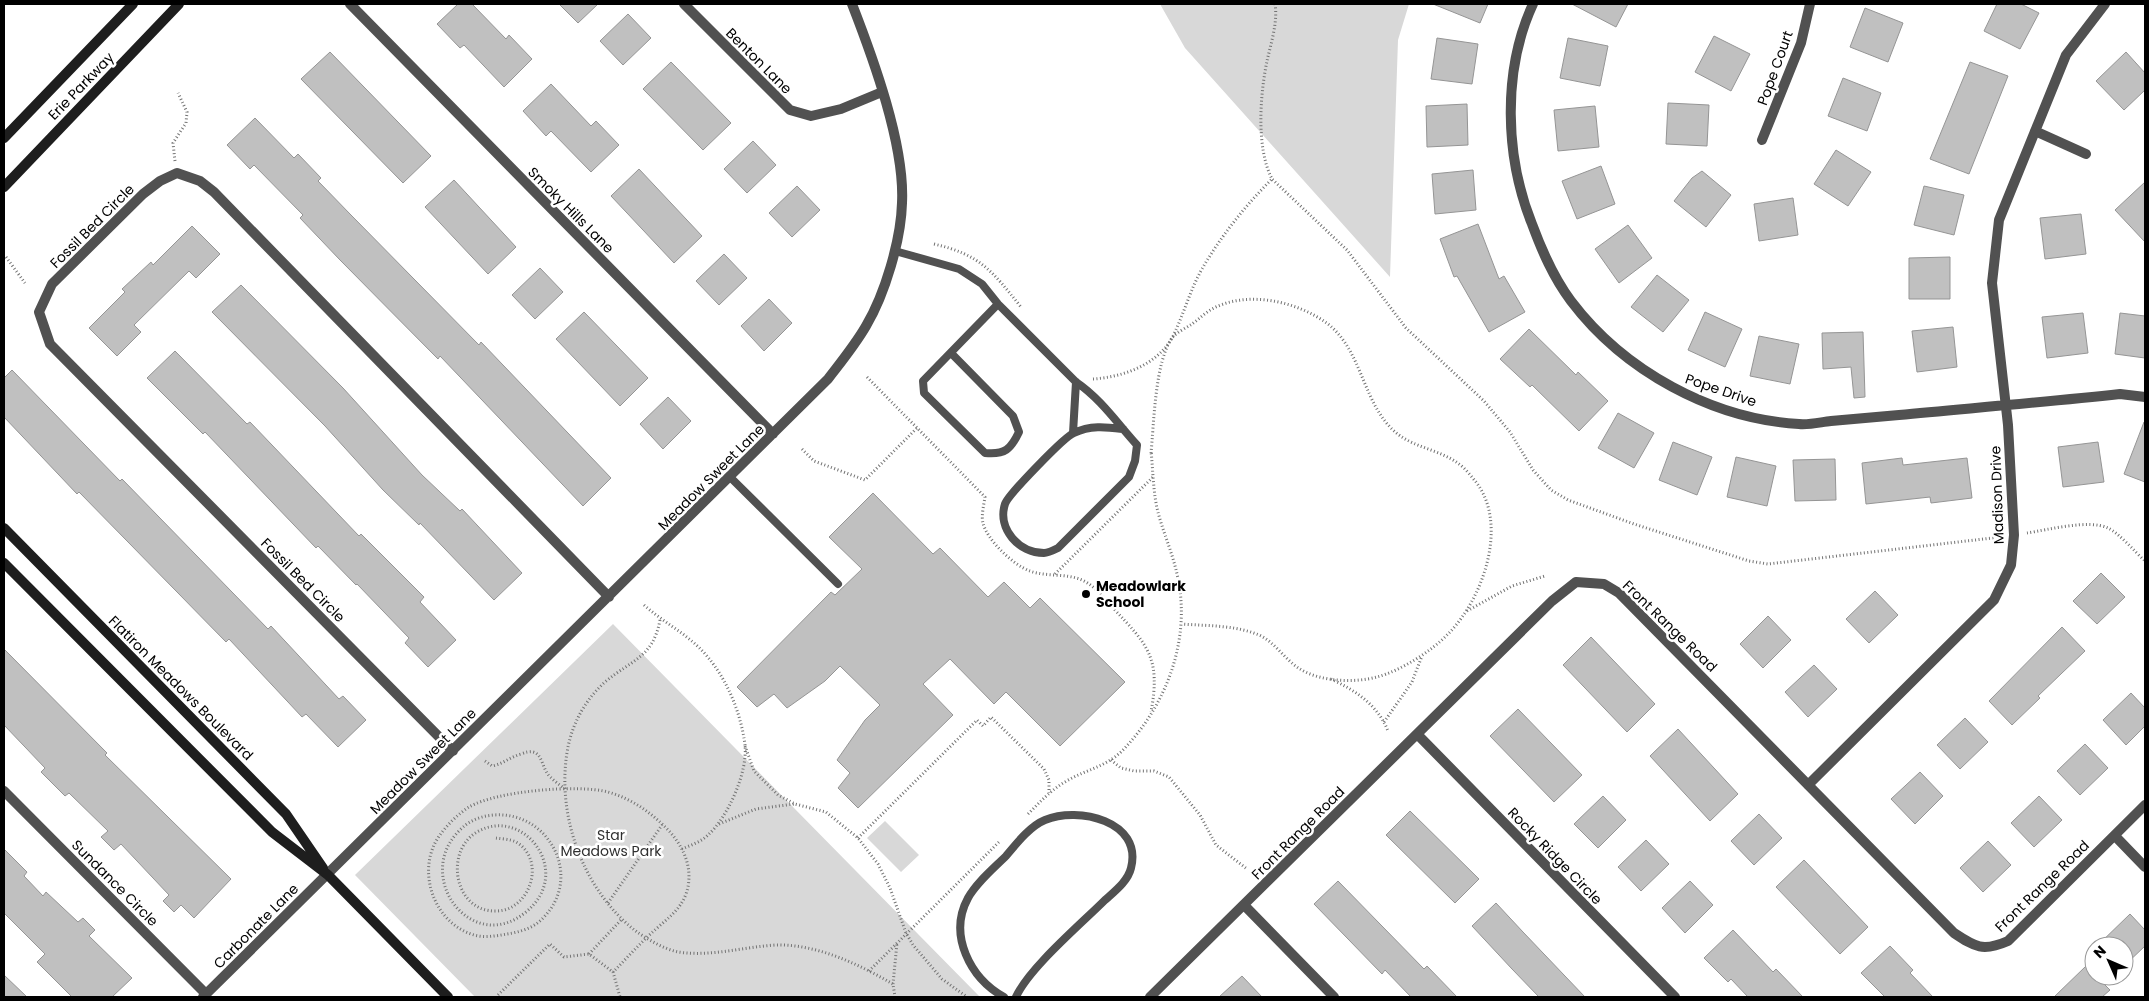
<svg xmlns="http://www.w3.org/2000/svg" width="2149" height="1001" font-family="Poppins,sans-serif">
  <rect width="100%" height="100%" fill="#fff"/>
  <path fill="#d8d8d8" d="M1160 4H1409L1398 40 1390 277 1185 48Z
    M613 624 980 997H475L355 875Z
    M885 821 919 855 901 872 867 838Z"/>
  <path fill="#c0c0c0" stroke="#959595" d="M458 4H472L506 39 509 35 532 59 504 87 464 45 460 48 437 24Z
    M559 4H598L578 23Z
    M1433 4H1488L1480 23Z
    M1572 4H1628L1616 27Z
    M1997 4H2021L2039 13 2020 49 1984 31Z
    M1865 8 1903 23 1888 62 1850 47Z
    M628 14 651 38 623 65 600 41Z
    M1714 36 1750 54 1731 91 1695 72Z
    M1437 38 1478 44 1472 84 1431 79Z
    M1568 38 1608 46 1600 86 1560 78Z
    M330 52 431 156 403 183 301 79Z
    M2126 52 2145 73V90L2124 110 2096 81Z
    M671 62 731 123 703 150 643 89Z
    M1970 62 2008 76 1969 174 1930 159Z
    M1843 78 1881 93 1867 131 1828 116Z
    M551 84 591 126 596 121 619 145 591 172 551 131 546 136 523 111Z
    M1668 103 1709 105 1707 146 1666 144Z
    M1467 104 1468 145 1427 147 1426 106Z
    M1595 106 1599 147 1558 151 1554 110Z
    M255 118 294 158 298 154 321 178 318 181 351 215 479 345 481 342 611 478 583 506 440 356 438 359 340 260 300 218 303 215 254 165 250 169 227 145Z
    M753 141 776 165 747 193 724 169Z
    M1836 150 1871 172 1848 206 1814 184Z
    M1601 166 1615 204 1577 219 1562 181Z
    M639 169 702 236 674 263 611 196Z
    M1473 170 1476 210 1435 214 1432 174Z
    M1702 171 1731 195 1706 227 1674 201 1692 178Z
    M454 180 516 247 488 274 425 207Z
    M2145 182V242L2115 210Z
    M797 186 820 210 792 237 769 213Z
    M1924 186 1964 195 1954 235 1914 225Z
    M1793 198 1798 235 1759 241 1754 204Z
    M2081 214 2086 254 2045 259 2040 218Z
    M1478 224 1499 279 1504 276 1525 312 1489 332 1457 276 1454 277 1440 239Z
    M1628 225 1652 258 1619 283 1595 249Z
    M192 226 220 254 196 278 189 271 134 325 141 332 117 356 89 328 125 292 122 289 151 262 153 265Z
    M724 254 747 278 719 305 696 281Z
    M1950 257V299H1909V258Z
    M540 268 563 292 535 319 512 295Z
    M1657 275 1689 300 1663 332 1631 307Z
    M241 285 343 388 422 475 460 511 462 509 522 573 494 600 420 523 419 525 383 490 325 426 212 312Z
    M769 299 792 323 764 351 741 326Z
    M584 312 648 378 620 406 556 339Z
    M1705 312 1742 329 1725 367 1688 350Z
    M2083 313 2088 353 2047 358 2042 317Z
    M2120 313 2145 316V358L2115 354Z
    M1953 327 1957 367 1917 372 1912 331Z
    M1529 329 1576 375 1578 372 1608 401 1579 431 1532 385 1530 387 1500 359Z
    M1863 332 1865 397 1854 398 1851 367 1823 369 1822 333Z
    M1759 336 1799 344 1790 384 1750 376Z
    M175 351 247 424 250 422 359 536 361 534 424 597 420 602 456 640 428 667 405 643 409 638 357 584 356 585 318 546 316 548 205 432 203 434 147 378Z
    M12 370 120 481 122 479 268 629 271 626 339 699 343 696 366 720 338 747 306 714 302 717 229 639 226 642 79 492 77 494 4 417V378Z
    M668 397 691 421 663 449 640 424Z
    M1618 413 1654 433 1634 468 1598 448Z
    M2144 422H2145V482L2124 474Z
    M1673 442 1712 457 1697 495 1659 480Z
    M2098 442 2104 482 2063 487 2058 447Z
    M1736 457 1776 466 1767 506 1727 497Z
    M1902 458 1903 465 1967 458 1972 498 1931 503 1930 497 1866 504 1862 463Z
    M1835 459 1836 500 1795 501 1793 460Z
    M873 493 933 554 940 548 988 597 1004 582 1030 608 1040 598 1125 682 1060 746 1006 692 994 704 950 659 923 684 953 715 858 808 838 788 850 773 837 760 865 720 880 705 840 666 825 681 787 708 774 694 757 707 737 687 831 592 835 595 862 569 829 537Z
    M2101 573 2125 597 2097 624 2073 601Z
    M1875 591 1898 615 1869 643 1846 619Z
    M1768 616 1791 640 1763 668 1740 644Z
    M2062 627 2085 651 2038 696 2040 698 2012 725 1989 701Z
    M1591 637 1655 704 1627 732 1563 665Z
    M4 649 107 753 105 755 231 879 194 918 181 905 174 912 163 901 169 895 121 844 114 850 101 837 108 831 69 793 65 796 41 772 45 768 4 725Z
    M1814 665 1837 689 1808 717 1785 692Z
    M2131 693 2145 708V726L2126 745 2103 720Z
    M1518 709 1582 775 1554 802 1490 736Z
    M1965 718 1988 742 1960 769 1937 745Z
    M1678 729 1738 794 1710 821 1650 756Z
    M2085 744 2108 768 2080 795 2057 771Z
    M1920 772 1943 796 1915 824 1891 799Z
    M1603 796 1626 820 1598 848 1574 824Z
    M2039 796 2062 820 2034 847 2011 823Z
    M1410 811 1479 879 1455 903 1386 835Z
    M1759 814 1782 838 1754 865 1731 841Z
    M1646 840 1669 864 1641 891 1618 867Z
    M1988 841 2011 865 1983 892 1960 868Z
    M4 849 27 872 24 876 43 896 46 892 78 922 83 918 95 930 89 936 132 978 112 997H72L37 962 45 954 4 913Z
    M1804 860 1868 927 1840 954 1776 887Z
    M1338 881 1424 969 1427 966 1457 997H1411L1385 970 1382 974 1314 904Z
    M1690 881 1713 905 1685 933 1662 908Z
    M1496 903 1523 932 1585 997H1539L1512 969 1472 926Z
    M2130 914 2145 930V946L2124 966V946H2097Z
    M1733 930 1773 972 1776 969 1803 997H1748L1731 979 1728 982 1704 958Z
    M1890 946 1913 970 1910 973 1933 997H1885L1861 973Z
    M2086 966 2110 990 2102 997H2054Z
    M4 975 27 997H4Z
    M1242 976 1262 997H1219Z"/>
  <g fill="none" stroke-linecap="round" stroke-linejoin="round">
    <path stroke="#737373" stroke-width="3" stroke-dasharray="1 2.5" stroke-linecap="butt" d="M1275 4C1278 22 1271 43 1267 61 1260 95 1256 148 1272 179L1347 250 1406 328 1484 401 1510 432 1533 470 1551 490 1568 500 1634 524 1749 561 1768 564 2001 537
      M175 161 173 143 186 123 187 112 178 93
      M934 244C981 255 992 271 1021 307
      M6 257 25 283
      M867 377 985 497C984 504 981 516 983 523 987 540 1013 565 1030 571 1046 577 1066 573 1082 580 1095 586 1104 598 1113 608 1148 645 1161 658 1151 712
      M1093 379C1123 377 1158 365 1173 336 1184 314 1190 290 1202 269 1221 236 1245 206 1272 179
      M802 449 814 461 865 480 917 428
      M1151 453C1154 423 1155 362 1172 338 1177 332 1186 328 1192 324 1199 319 1205 313 1212 309 1247 290 1297 301 1328 324 1361 350 1362 397 1390 427 1409 448 1438 448 1459 464 1465 468 1471 476 1476 482 1509 525 1483 599 1448 634 1432 651 1400 671 1377 677 1355 683 1321 682 1300 669 1285 660 1275 642 1259 635 1235 625 1208 626 1182 624
      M2027 533C2047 530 2089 519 2108 528 2119 533 2135 552 2145 561
      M1055 574 1153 477
      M644 605C664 623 688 634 706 655 727 679 741 713 745 745 748 772 728 817 708 835 701 842 691 845 682 849
      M1467 611 1512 586 1545 576
      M660 620C653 658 631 660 605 682 586 699 573 722 568 747 555 814 583 891 637 932 649 940 664 949 678 952 712 957 742 947 776 945 817 944 858 964 893 984L895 997
      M1331 679C1356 691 1377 704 1388 731
      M1384 722 1412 682 1422 656
      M745 746 754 771 778 795 795 804 826 812 858 838 878 864 890 888 906 933 913 945 942 979 967 997
      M1111 760 1121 768 1134 771H1154L1169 777 1200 815 1216 845 1247 869
      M485 761 492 766C503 764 510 757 521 754 541 746 540 761 547 773 551 779 560 785 565 789
      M1028 814C1040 802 1051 790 1065 782 1084 770 1104 768 1122 751 1167 705 1192 638 1177 574 1172 551 1162 530 1157 508 1153 489 1153 470 1151 451
      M719 824 756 809 794 804
      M496 838C502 839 510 839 516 842 547 860 530 911 496 911 454 912 444 851 477 832 523 805 575 872 526 912 472 956 414 878 458 832 468 821 480 816 494 815 549 811 584 877 543 918 534 928 520 932 507 934 496 936 484 938 474 935 433 923 415 869 440 835 447 825 458 814 469 807 496 791 578 784 608 792 633 799 653 814 670 832 685 849 694 871 686 894 680 910 668 918 656 929 641 942 627 958 613 972
      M858 838 977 720 983 726 991 717 1044 769 1049 780V793
      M608 903 662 825
      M589 954 621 920
      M869 971 1000 841
      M893 984 897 943
      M498 995 550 944 564 957 589 954 613 972 620 997"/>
    <path stroke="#515151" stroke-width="8" d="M895 251 959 269 982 284 998 304 1076 382C1101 399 1117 423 1137 445L1135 461 1129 477 1058 548C1054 550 1048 553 1044 553 1019 553 997 529 1005 504 1008 495 1065 436 1074 433 1090 425 1106 427 1123 429
      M951 353 1013 416 1019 432C1011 449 1005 455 985 453L924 393 923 381 998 304
      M1073 433 1076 382
      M730 477 838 584
      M1004 997C970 978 948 935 968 898 977 882 993 869 1006 856 1016 844 1030 826 1045 820 1078 806 1143 821 1131 868 1128 881 1115 891 1105 900 1081 924 1029 968 1016 997"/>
    <path stroke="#515151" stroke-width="10" d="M350 4 773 434
      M684 4 790 110 811 116 841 109 882 92
      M1533 4C1502 71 1505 157 1532 224 1542 251 1553 277 1571 301 1624 371 1712 419 1799 424 1810 425 1821 422 1831 421 1854 419 1876 417 1899 415 1973 408 2046 402 2120 394L2145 397
      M2035 131 2086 154
      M1762 140 1801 43 1810 4
      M1417 734 1675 997
      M453 751 50 344 39 312 52 284 143 194 160 181 177 173 200 181 214 192 609 597
      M1808 785 1994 600 2011 565 2014 535 2008 425 1992 283 1999 220 2066 55 2105 4
      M4 791 206 994
      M2115 836 2145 867
      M1244 905 1334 997
      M203 997 828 379C841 362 855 345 866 326 885 294 901 240 902 203 905 145 873 58 852 4
      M1150 997 1552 601 1576 582 1604 584 1619 593 1954 933C1975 947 1983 952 2008 941L2145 805"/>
    <path stroke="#1e1e1e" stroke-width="10" d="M4 138 133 4
      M4 187 179 4
      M4 528 286 814 323 868
      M4 563 272 832 328 875 448 997"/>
  </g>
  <circle fill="#000" stroke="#fff" stroke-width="2" cx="1086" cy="594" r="5"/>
  <g text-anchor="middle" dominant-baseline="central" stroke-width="5" stroke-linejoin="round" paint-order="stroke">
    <g font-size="14" fill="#000" stroke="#fff">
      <text transform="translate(759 61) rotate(45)">Benton Lane</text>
      <text transform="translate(1775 68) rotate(-70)">Pope Court</text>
      <text transform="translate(81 86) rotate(-46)">Erie Parkway</text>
      <text transform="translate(571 210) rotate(45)">Smoky Hills Lane</text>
      <text transform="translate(92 226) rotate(-45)">Fossil Bed Circle</text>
      <text transform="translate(1721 390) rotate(19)">Pope Drive</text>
      <text transform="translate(711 477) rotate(-45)">Meadow Sweet Lane</text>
      <text transform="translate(1997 495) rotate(-92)">Madison Drive</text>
      <text transform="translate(303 580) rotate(45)">Fossil Bed Circle</text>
      <text transform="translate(1670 626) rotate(44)">Front Range Road</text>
      <text transform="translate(181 688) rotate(45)">Flatiron Meadows Boulevard</text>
      <text transform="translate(423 761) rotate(-45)">Meadow Sweet Lane</text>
      <text transform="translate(1298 833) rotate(-45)">Front Range Road</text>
      <text transform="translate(1555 856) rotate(46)">Rocky Ridge Circle</text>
      <text transform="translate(115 883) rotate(45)">Sundance Circle</text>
      <text transform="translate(2042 886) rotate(-44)">Front Range Road</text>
      <text transform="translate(256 926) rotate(-45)">Carbonate Lane</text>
    </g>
    <g font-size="14" font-weight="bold" fill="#000" stroke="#fff" text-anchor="start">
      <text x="1096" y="586">Meadowlark<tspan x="1096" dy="16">School</tspan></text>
    </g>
    <g font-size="14" fill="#2f2f2f" stroke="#fff">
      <text x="611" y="835">Star<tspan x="611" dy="16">Meadows Park</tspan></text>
    </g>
  </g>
  <rect width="2149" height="1001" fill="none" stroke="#000000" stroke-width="10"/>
  <g transform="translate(2109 961) rotate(315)"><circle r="24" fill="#ffffff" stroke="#999999"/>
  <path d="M0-4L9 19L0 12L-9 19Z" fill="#000000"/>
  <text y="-8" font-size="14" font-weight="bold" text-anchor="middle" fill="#000000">N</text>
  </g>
</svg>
